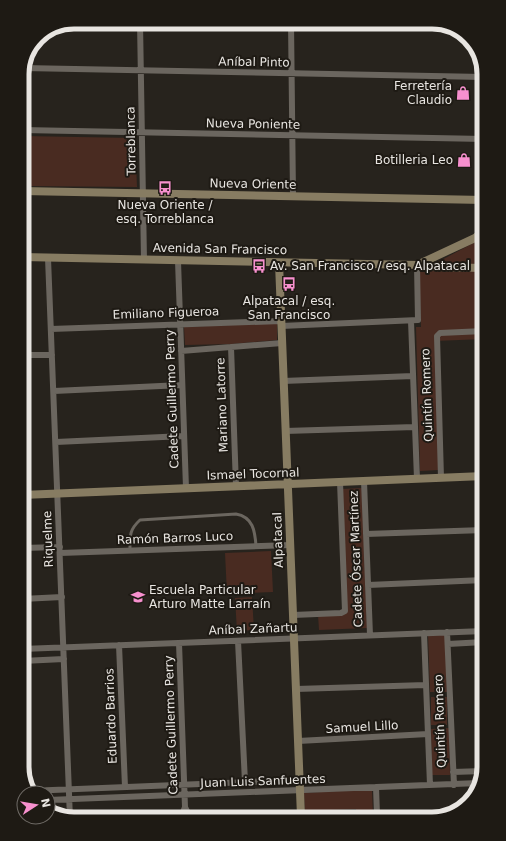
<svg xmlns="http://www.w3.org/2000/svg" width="506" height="841" font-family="'DejaVu Sans',sans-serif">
  <rect width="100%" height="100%" fill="#27231d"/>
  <path fill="#492b21" d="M22 136 135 138 137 187 22 186Z
    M481 239 484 307V339L435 341 439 470 420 471 416 327H421L419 272Z
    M277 323V340L231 344 185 345 184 327Z
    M362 488 367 628 319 630 318 615 346 614 341 489Z
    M271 551 273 592 227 594 225 553Z
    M252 597 254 630 237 631 235 598Z
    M445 634 447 692H430L428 635Z
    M431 697H447V725H431Z
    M449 728 450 775H432L431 729Z
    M372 789 373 815H357L356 809 305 811 304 793Z"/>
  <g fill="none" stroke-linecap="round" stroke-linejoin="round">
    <path stroke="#6b665f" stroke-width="3" d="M130 551C130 536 129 530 140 520L236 514C253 517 255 531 256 546"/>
    <path stroke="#6b665f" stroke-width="6" d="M140 22 144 260
      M291 22 293 196
      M23 68 483 77
      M22 130 484 139
      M48 258 70 819
      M178 261 186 488
      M411 321 417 479
      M281 326 418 320 417 265
      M51 329 281 321
      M231 347 236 486
      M181 351 282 343
      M22 355H52
      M283 381 413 376
      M54 391 182 385
      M285 431 415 427
      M56 442 184 436
      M441 478 437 336 440 333 484 331
      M364 481 370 635
      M366 534 484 530
      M22 548 60 547
      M60 553 290 545
      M368 585 484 580
      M22 599 62 597
      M293 615 341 613 345 611 340 482
      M447 632 454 785
      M424 633 430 785
      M238 641 245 782
      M179 643 185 807 181 817
      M448 644 484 642
      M119 645 125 787
      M22 649 484 631
      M22 661 64 659
      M296 689 426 685
      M298 741 428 734
      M453 772 483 771
      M376 787 377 815
      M28 791 299 780
      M48 800 479 783
      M185 807 190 817
      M301 814 349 813 353 815"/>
    <path stroke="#877c62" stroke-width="8" d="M483 71 484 119
      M22 191 484 200
      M22 257 417 265 431 267 484 268
      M279 263 301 816
      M417 265 475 238 484 231
      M22 495 484 476"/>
  </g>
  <defs>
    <symbol id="shop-bare" viewBox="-9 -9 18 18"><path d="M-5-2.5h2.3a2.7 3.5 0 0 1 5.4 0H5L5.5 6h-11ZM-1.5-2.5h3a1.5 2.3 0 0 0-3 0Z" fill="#f790ce" stroke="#1e1a14" stroke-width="2.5" paint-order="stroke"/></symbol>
    <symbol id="bus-bare" viewBox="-9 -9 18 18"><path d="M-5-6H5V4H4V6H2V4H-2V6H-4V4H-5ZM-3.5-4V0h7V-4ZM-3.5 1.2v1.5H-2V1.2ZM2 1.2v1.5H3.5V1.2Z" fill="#f790ce" stroke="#1e1a14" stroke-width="2.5" paint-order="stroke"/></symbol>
    <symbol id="school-bare" viewBox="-9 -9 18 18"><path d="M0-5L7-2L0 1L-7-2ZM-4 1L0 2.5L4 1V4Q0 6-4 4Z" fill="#f790ce" stroke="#1e1a14" stroke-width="2.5" paint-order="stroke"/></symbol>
  </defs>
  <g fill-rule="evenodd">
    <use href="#shop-bare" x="453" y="83" width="20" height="20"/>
    <use href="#shop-bare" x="454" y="150" width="20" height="20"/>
    <use href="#bus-bare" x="155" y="178" width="20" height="20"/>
    <use href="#bus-bare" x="249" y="256" width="20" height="20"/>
    <use href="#bus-bare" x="279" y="274" width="20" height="20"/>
    <use href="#school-bare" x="128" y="587" width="20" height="20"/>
  </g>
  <g text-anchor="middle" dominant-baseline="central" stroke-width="4" stroke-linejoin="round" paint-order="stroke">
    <g font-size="12" fill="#e8e5e1" stroke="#1e1a14">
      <text transform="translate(254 62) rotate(1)">Aníbal Pinto</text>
      <text transform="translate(253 124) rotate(1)">Nueva Poniente</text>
      <text transform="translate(131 141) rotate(-91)">Torreblanca</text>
      <text transform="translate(253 184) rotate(1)">Nueva Oriente</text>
      <text transform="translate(220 249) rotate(1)">Avenida San Francisco</text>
      <text transform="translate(166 313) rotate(-2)">Emiliano Figueroa</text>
      <text transform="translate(427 395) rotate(-92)">Quintín Romero</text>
      <text transform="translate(172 399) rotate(-92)">Cadete Guillermo Perry</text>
      <text transform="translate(222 405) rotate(-92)">Mariano Latorre</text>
      <text transform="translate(253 474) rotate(-2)">Ismael Tocornal</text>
      <text transform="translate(175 538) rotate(-2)">Ramón Barros Luco</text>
      <text transform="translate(48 539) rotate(-92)">Riquelme</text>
      <text transform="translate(278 540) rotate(-92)">Alpatacal</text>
      <text transform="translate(356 559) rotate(-92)">Cadete Óscar Martínez</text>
      <text transform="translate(253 629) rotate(-2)">Aníbal Zañartu</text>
      <text transform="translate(111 716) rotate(-92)">Eduardo Barrios</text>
      <text transform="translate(440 721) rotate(-92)">Quintín Romero</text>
      <text transform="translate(171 725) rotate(-92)">Cadete Guillermo Perry</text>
      <text transform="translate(362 727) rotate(-3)">Samuel Lillo</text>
      <text transform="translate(263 781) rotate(-2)">Juan Luis Sanfuentes</text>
    </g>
    <g font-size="12" fill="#e8e5e1" stroke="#1e1a14" text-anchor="end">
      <text x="452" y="86">Ferretería<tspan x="452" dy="14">Claudio</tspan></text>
      <text x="453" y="160">Botilleria Leo</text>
      <text x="165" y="205" text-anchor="middle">Nueva Oriente /<tspan x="165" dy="14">esq. Torreblanca</tspan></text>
      <text x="270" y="266" text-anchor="start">Av. San Francisco / esq. Alpatacal</text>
      <text x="289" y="301" text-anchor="middle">Alpatacal / esq.<tspan x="289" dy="14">San Francisco</tspan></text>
      <text x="149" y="590" text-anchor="start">Escuela Particular<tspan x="149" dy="14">Arturo Matte Larraín</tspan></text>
    </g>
  </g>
  <path d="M0 0H506V841H0ZM74 29H432A45 45 0 0 1 477 74V767A45 45 0 0 1 432 812H74A45 45 0 0 1 29 767V74A45 45 0 0 1 74 29Z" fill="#1e1a14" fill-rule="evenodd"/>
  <path fill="none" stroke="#e8e5e1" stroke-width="5" d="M74 29H432A45 45 0 0 1 477 74V767A45 45 0 0 1 432 812H74A45 45 0 0 1 29 767V74A45 45 0 0 1 74 29Z"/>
  <g transform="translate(36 805) rotate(78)"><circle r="19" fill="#1e1a14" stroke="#6f6b66"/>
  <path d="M0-3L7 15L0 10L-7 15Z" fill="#f790ce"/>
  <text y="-6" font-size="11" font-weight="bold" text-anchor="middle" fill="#e8e5e1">N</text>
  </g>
</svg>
